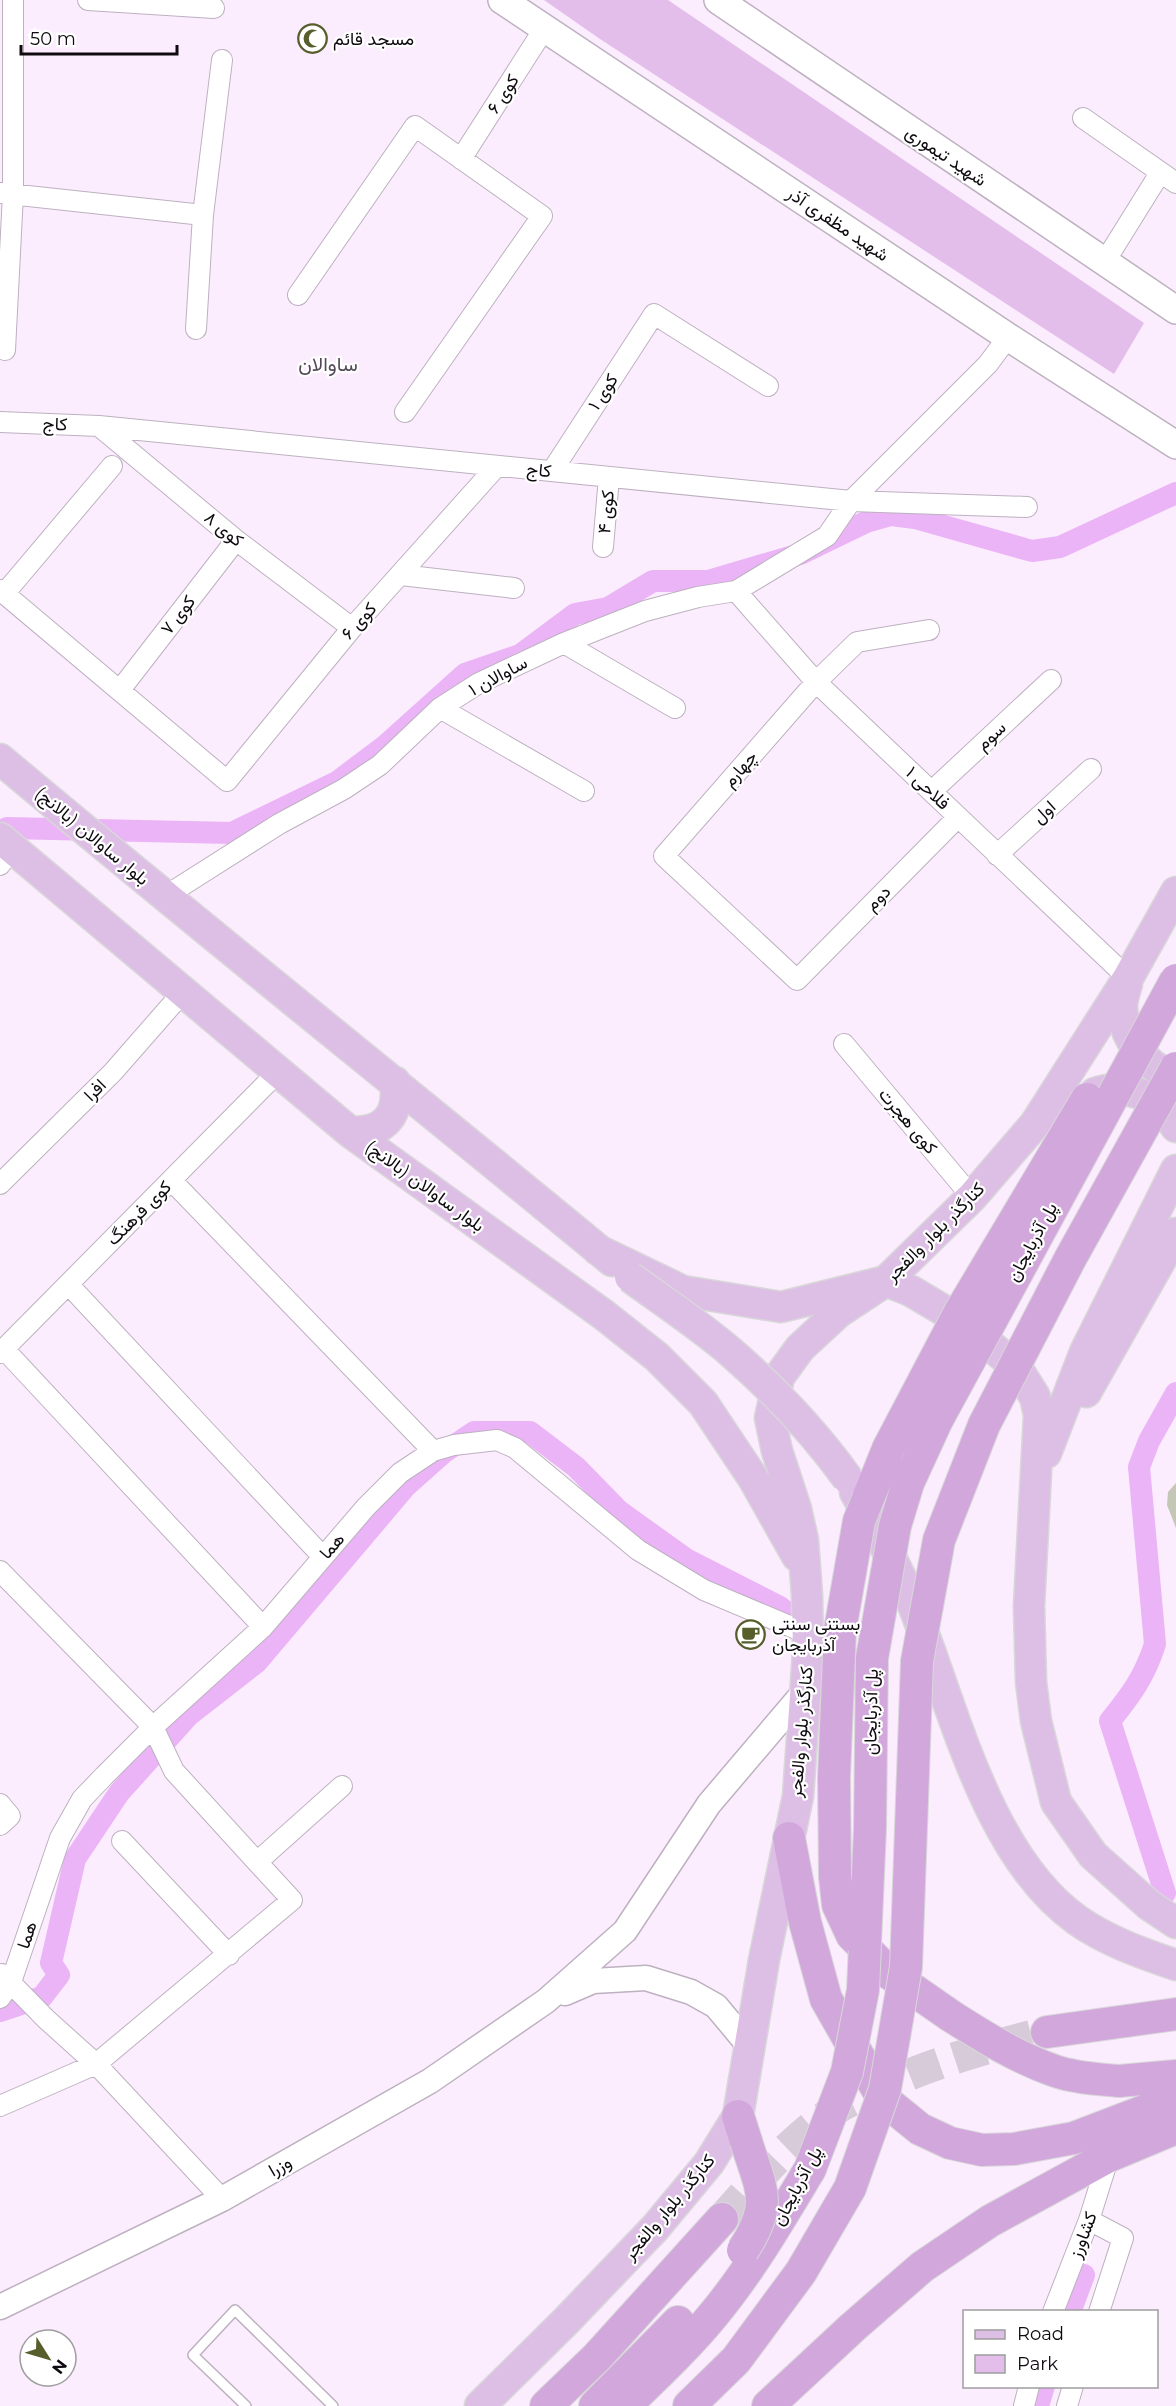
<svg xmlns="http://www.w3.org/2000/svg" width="1176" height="2406" font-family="Montserrat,Vazirmatn,sans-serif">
  <rect width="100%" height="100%" fill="#fbedfd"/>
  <path fill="#e3beea" d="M544 0H668L1144 323 1114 374 600 39Z"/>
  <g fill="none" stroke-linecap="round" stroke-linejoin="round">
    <path stroke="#ebb4f7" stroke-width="22" d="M0 833 7 828 232 833 337 782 386 745 465 674 520 655 575 614 608 608 653 581H708L800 554 866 522 891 515 915 518 1032 551 1060 547 1176 493
      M1165 1893 1110 1721C1131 1695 1145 1676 1155 1644L1139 1467 1149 1441 1176 1393
      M0 2011 42 1997 59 1975 51 1963 75 1859 119 1793 189 1715 257 1662 406 1486 443 1453 474 1432H530L576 1467 619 1511 686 1559 780 1607 805 1627
      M1070 2312 1084 2275
      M1038 2406 1044 2386"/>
  </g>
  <path fill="#c4c7b5" d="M1176 1483V1528L1167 1505 1168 1492Z"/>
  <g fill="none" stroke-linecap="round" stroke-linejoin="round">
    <path stroke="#d7cbd9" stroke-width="32" stroke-dasharray="32 16" stroke-linecap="butt" d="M722 2219C758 2179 794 2135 841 2106 851 2100 863 2096 874 2090 929 2064 988 2047 1047 2032"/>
    <defs>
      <path id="service" d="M246 2406 193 2355 235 2310 333 2406"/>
      <path id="minor" d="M88 0 214 8
        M1083 118 1176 183
        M461 159 544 29
        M0 193 203 215 222 60
        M1104 263 1160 173
        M298 295 415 126 542 216 405 412
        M196 329 203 215
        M5 350 13 194V0
        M0 422 99 426 851 501 1027 507
        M99 426 236 540 352 628
        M552 471 654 314 768 386
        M603 547 609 477
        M401 575 514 588
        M0 590 227 781 352 628 497 466
        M736 591 816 682 1128 978
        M4 594 112 466
        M929 630 857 642 816 682 664 856 797 980 958 817
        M564 643 675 708
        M120 690 236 540
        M440 708 584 791
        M932 791 1051 680
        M997 855 1091 769
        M0 865 12 848
        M164 897 279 824 344 789 380 765 440 708 479 683 564 643 645 611 698 597 736 591 827 536 851 501 988 364 1008 337
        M844 1044 972 1197
        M171 1180 433 1451
        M0 1184 113 1072 183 992
        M68 1284 323 1557
        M4 1349 263 1627
        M0 1353 278 1072
        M0 1571 153 1727 174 1771 257 1862
        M0 1804 10 1816 0 1825
        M122 1841 229 1955
        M0 1998 11 1982 60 1838 82 1799 104 1776 153 1727 263 1627 366 1507 400 1473 433 1451 454 1445 497 1440 515 1448 638 1550 704 1590 806 1633
        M0 2106 96 2064 46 2019 2 1974
        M222 2199 96 2064 292 1900 257 1862 342 1786
        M1089 2220 1123 2238 1099 2312
        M1053 2312 1089 2220 1109 2156
        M1024 2406 1029 2386
        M1067 2406 1073 2386"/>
      <path id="tertiary" d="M565 1993 593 1981 646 1978 691 1992 716 2006 751 2048
        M0 2307 222 2199 430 2081 546 2001 625 1931 709 1804 805 1691"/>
      <path id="secondary" d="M502 0 1008 337 1176 445
        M718 0 1176 310"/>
      <path id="primary" d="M0 759C202 929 409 1093 612 1261
        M0 838 350 1132 604 1315 657 1357 703 1403 753 1478 797 1556
        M1127 984C1125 991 1122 999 1122 1007 1123 1036 1146 1070 1176 1076
        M1095 1093C1115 1086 1142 1090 1158 1104 1165 1110 1171 1120 1176 1127
        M350 1132C384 1133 400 1116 395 1082
        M598 1250 683 1291 781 1307 886 1281 911 1291 960 1320 1017 1368 1035 1397 1039 1415 1029 1606 1031 1682 1036 1721 1056 1802 1093 1855 1149 1905 1176 1923
        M1086 1392 1176 1233
        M1046 1453 1085 1352 1176 1170
        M855 1492C875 1528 897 1566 913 1605 953 1705 986 1855 1077 1920 1107 1941 1141 1953 1176 1965
        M480 2406 566 2321 655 2228 709 2163 738 2116 764 1960 798 1796 808 1653 807 1595 803 1540 796 1509 777 1451 770 1418 779 1377 800 1348 839 1312 886 1281 972 1197 1035 1124 1128 978 1176 892"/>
      <path id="trunk" d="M789 1838 805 1922 826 1999 883 2099 920 2129 950 2143 982 2150 1014 2149 1074 2138 1176 2099
        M852 1935 889 1973 951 2016
        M1047 2032 1176 2014
        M1119 2081 1176 2076
        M738 2116 746 2141
        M546 2406 597 2357 722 2219
        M595 2406 678 2322
        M625 2406C655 2377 687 2347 714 2314 751 2269 780 2219 810 2169
        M689 2406 736 2360 801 2272 850 2188
        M768 2406 853 2327 922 2267 990 2221 1109 2156 1176 2128"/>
    </defs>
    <use href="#service" stroke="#bdb1c0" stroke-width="12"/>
    <use href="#minor" stroke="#bdb1c0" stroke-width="22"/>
    <use href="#tertiary" stroke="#bdb1c0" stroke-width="27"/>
    <use href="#secondary" stroke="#bdb1c0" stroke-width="30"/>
    <use href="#primary" stroke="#d8d8d9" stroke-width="33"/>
    <use href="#trunk" stroke="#d8d8d9" stroke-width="34"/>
    <use href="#service" stroke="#fff" stroke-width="9"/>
    <use href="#minor" stroke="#fff" stroke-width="20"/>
    <use href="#tertiary" stroke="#fff" stroke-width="24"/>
    <use href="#secondary" stroke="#fff" stroke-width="27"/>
    <use href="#primary" stroke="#ddbee5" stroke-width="30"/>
    <use href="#trunk" stroke="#d2a8dc" stroke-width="32"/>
    <defs>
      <path id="primary-bridge" d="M630 1277C664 1302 701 1326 733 1354 775 1391 815 1433 848 1479"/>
      <path id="trunk-bridge" d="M852 1935 838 1905 835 1877 834 1777 840 1630 859 1521 888 1449 960 1312 1087 1099
        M951 2016C984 2037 1018 2058 1055 2071 1075 2078 1098 2079 1119 2081
        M810 2169 847 2072 863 1990 870 1828 872 1658 895 1526 908 1483 937 1420 1176 980
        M850 2188 885 2089 906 1967 917 1661 939 1540 984 1425 1070 1259 1176 1068
        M743 2250C774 2203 761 2190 746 2141"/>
    </defs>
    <use href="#primary-bridge" stroke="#d8d8d9" stroke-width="33" stroke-linecap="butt"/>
    <use href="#trunk-bridge" stroke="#d8d8d9" stroke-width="34" stroke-linecap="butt"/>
    <use href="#primary-bridge" stroke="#ddbee5" stroke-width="30"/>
    <use href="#trunk-bridge" stroke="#d2a8dc" stroke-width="32"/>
  </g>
  <defs>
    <symbol id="mosque-ring" viewBox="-11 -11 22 22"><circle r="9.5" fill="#fff" stroke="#575d2b" stroke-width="1.5"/><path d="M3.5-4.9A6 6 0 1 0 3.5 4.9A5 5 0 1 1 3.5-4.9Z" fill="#575d2b"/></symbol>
    <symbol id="cafe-ring" viewBox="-11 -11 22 22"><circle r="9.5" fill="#fff" stroke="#575d2b" stroke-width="1.5"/><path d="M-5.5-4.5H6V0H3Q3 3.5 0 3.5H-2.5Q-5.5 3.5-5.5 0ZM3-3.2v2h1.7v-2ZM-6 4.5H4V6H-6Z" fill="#575d2b"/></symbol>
  </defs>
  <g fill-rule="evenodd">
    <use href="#mosque-ring" x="296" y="22" width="33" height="33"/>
    <use href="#cafe-ring" x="734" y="1618" width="33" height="33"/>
  </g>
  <g text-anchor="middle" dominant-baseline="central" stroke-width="4.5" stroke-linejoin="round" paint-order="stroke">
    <g font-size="18" fill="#0e0a0f" stroke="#fff" text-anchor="start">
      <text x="333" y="39">مسجد قائم</text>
      <text x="772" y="1624">بستنی سنتی<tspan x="772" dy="21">آذربایجان</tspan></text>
    </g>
    <g font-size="18" fill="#0e0a0f" stroke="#fff">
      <text transform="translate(503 94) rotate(-57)">کوی ۶</text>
      <text transform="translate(946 156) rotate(34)">شهید تیموری</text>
      <text transform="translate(838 224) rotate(34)">شهید مظفری آذر</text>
      <text transform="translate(603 392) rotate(-57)">کوی ۱</text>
      <text transform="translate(55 424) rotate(2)">کاج</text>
      <text transform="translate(539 470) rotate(6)">کاج</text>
      <text transform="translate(606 512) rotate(-85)">کوی ۴</text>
      <text transform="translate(224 529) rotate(39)">کوی ۸</text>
      <text transform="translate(178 615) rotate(-52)">کوی ۷</text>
      <text transform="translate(359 621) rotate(-48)">کوی ۶</text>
      <text transform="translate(498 676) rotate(-28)">ساوالان ۱</text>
      <text transform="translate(991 736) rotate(-43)">سوم</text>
      <text transform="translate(740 769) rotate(-49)">چهارم</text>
      <text transform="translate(928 788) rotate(44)">فلاحی ۱</text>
      <text transform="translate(1044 812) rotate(-42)">اول</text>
      <text transform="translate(92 836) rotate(40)">بلوار ساوالان (بالانج)</text>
      <text transform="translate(878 898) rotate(-45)">دوم</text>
      <text transform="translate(95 1090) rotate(-45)">افرا</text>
      <text transform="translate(908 1121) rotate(50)">کوی هجرت</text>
      <text transform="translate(425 1186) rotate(36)">بلوار ساوالان (بالانج)</text>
      <text transform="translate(139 1213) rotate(-45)">کوی فرهنگ</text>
      <text transform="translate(935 1232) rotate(-45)">کنارگذر بلوار والفجر</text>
      <text transform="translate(1032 1242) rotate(-62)">پل آذربایجان</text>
      <text transform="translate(332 1546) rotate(-49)">هما</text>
      <text transform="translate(871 1712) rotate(-89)">پل آذربایجان</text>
      <text transform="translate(801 1732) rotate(-85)">کنارگذر بلوار والفجر</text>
      <text transform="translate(27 1935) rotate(-71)">هما</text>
      <text transform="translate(280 2166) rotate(-30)">وزرا</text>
      <text transform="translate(797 2186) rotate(-62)">پل آذربایجان</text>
      <text transform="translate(669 2207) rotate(-50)">کنارگذر بلوار والفجر</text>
      <text transform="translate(1083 2235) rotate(-69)">کشاورز</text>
    </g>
    <g font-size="20" fill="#534956" stroke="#fff">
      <text x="328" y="364">ساوالان</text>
    </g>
  </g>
  <rect x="963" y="2310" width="195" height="78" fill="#ffffff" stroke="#9f9d9f" stroke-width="1.5"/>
  <rect x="975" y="2330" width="30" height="9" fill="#ddbee5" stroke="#9f9d9f" stroke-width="1.5"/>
  <text x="1017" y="2340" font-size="18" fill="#0e0a0f">Road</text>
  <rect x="975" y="2355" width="30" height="18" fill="#e3beea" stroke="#9f9d9f" stroke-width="1.5"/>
  <text x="1017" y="2370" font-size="18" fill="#0e0a0f">Park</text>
  <g transform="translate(48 2358) rotate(127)"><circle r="28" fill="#ffffff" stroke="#9f9d9f" stroke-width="1.5"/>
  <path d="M0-4.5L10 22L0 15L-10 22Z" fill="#575d2b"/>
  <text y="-9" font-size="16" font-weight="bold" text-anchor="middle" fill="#0e0a0f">N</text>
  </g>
  <path d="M21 45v9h156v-9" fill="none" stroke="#0e0a0f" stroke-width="3"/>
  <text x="30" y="45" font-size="18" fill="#0e0a0f" stroke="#ffffff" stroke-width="4.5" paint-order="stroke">50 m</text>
</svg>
